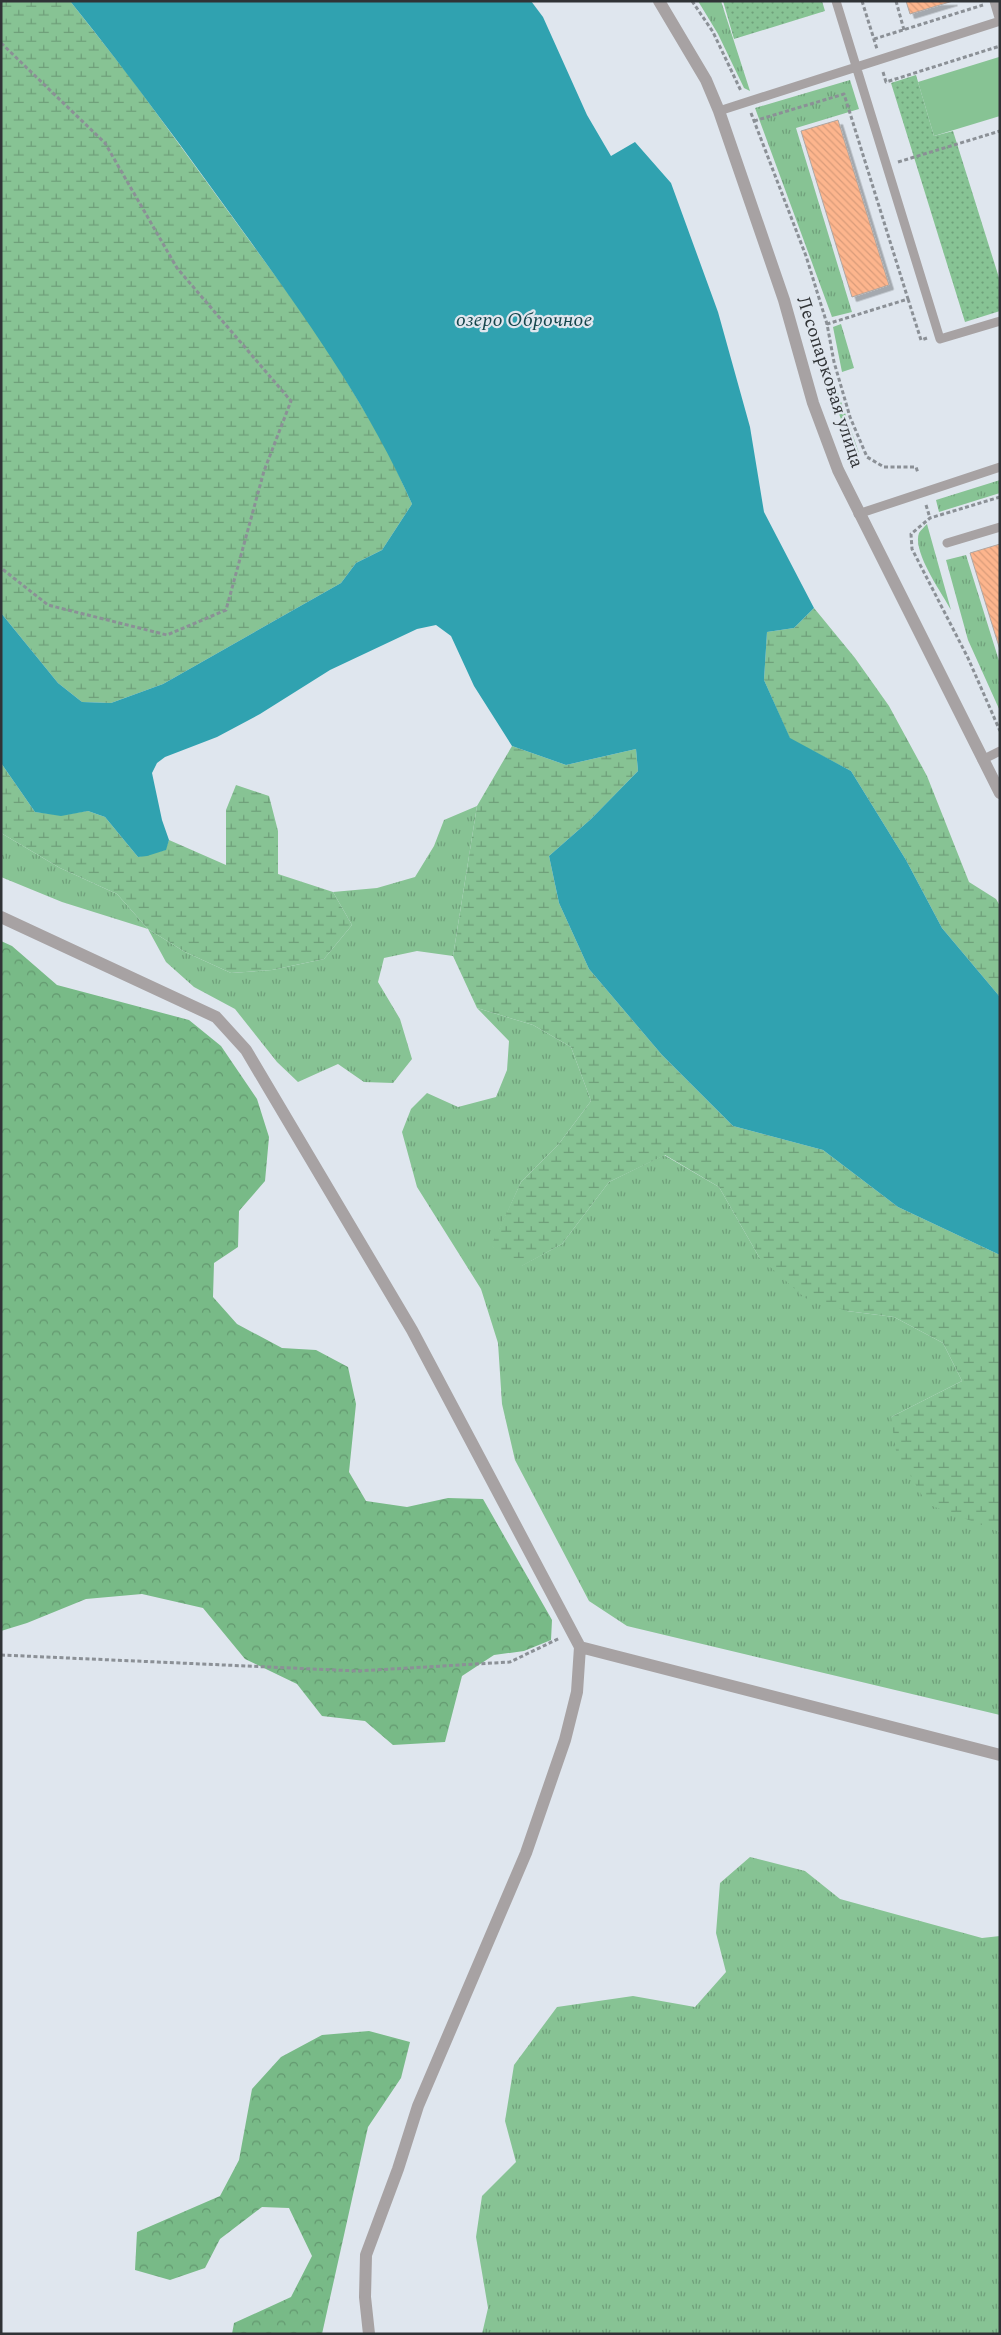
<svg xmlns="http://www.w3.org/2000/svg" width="1001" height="2335" font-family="Spectral,serif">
  <defs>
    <pattern id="grass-tufts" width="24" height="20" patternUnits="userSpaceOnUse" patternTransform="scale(1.25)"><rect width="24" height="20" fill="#87c394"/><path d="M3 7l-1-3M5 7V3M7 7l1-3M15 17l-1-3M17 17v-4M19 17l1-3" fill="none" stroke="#6f9f7a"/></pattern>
    <pattern id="forest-crowns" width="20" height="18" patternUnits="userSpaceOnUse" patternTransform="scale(1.25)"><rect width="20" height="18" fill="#78ba87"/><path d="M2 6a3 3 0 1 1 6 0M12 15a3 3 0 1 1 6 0" fill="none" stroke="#63986f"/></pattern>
    <pattern id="wetland-marsh" width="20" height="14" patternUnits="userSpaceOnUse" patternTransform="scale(1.25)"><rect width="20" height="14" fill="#87c394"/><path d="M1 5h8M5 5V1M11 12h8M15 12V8" fill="none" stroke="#6f9f7a"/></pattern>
    <pattern id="park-dots" width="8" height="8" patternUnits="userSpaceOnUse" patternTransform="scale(1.25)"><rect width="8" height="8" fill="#87c394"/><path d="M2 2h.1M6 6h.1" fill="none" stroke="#6f9f7a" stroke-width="1.8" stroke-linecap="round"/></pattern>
    <pattern id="building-back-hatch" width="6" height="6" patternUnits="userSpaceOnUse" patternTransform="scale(1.25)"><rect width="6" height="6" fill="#fdb58d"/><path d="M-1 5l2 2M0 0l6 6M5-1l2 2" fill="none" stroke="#d99c7a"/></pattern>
    <filter id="shadow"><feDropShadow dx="4.5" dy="4.5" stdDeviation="0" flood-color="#0004"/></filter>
  </defs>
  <rect width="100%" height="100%" fill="#dfe6ee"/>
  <path fill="url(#grass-tufts)" d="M698 1H721L750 91 744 88 718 34Z
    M850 80 859 109 796 128 852 312 832 317 755 108Z
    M841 324 854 368 842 372 833 327Z
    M830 370 859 453C844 434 830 394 830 370Z
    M1000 480V493L939 512 936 500Z
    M927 524 951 610C942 593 912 552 919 533 921 530 925 526 927 524Z
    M966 555 1000 664V711L968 640 946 560Z
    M477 806 453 956 417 951 384 958 378 982 400 1019 412 1059 393 1083 364 1082 338 1064 298 1082 277 1062 235 1009 194 987 166 962 148 929 62 902 1 877V833L60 868 117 894 148 929 185 952 231 973 272 970 324 959 352 925 333 892 377 888 415 877 434 846 444 820Z
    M477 1008 533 1025 571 1047 591 1101 558 1145 521 1182 492 1246 521 1266 562 1244 609 1182 664 1155 719 1187 759 1257 847 1311 894 1317 943 1343 962 1381 891 1417 992 1528 1000 1532V1715L627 1626 589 1601 515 1460 502 1404 498 1343 481 1289 417 1187 402 1132 411 1109 427 1093 458 1107 496 1097 507 1070 509 1041Z
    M750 1857 805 1871 840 1899 982 1938 1000 1936V2334H482L488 2308 476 2237 482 2196 516 2162 505 2121 514 2065 557 2007 633 1996 695 2007 726 1972 716 1933 720 1883Z"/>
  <path fill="url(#forest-crowns)" d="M1 941 12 946 57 985 189 1020 221 1046 257 1099 269 1137 265 1181 239 1211 238 1247 214 1263 213 1297 237 1324 282 1348 316 1350 348 1367 356 1404 349 1472 366 1501 407 1507 448 1498 483 1499 552 1620 551 1640 524 1651 494 1655 462 1676 445 1742 393 1745 365 1721 322 1716 297 1684 245 1659 203 1608 142 1594 86 1599 27 1623 1 1631Z
    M369 2031 410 2042 401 2078 368 2127 322 2334H232L234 2323 291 2297 312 2256 289 2208 262 2207 220 2239 205 2268 170 2280 135 2270 137 2232 220 2196 239 2160 252 2089 281 2057 322 2035Z"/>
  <path fill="url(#wetland-marsh)" d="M1 1H70L130 77 320 337 386 447 412 504 382 550 356 563 341 583 163 684 111 703 82 702 58 683 1 613Z
    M814 608 855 658 889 706 927 776 969 882 996 899 1000 906V997L942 928 906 860 851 771 790 739 764 680 767 632 794 628Z
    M512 746 566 765 636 749 638 771 591 819 549 856 559 903 589 969 662 1055 733 1126 823 1150 898 1207 1000 1255V1532L927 1504 896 1451 891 1417 962 1381 943 1343 894 1317 847 1311 805 1298 759 1257 719 1187 665 1155 609 1182 562 1244 520 1267 491 1246 521 1182 558 1145 591 1101 571 1047 533 1025 477 1008 453 956 477 806Z
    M1 763 35 812 61 815 88 811 105 817 138 857 165 850 169 840 226 865V810L236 785 269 796 278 831V874L333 892 352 925 324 959 272 970 231 973 185 952 148 929 117 894 60 868 1 833Z"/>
  <path fill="url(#park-dots)" d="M723 1H822L825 11 734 39Z
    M916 75 934 136 953 131 1000 281V311L965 322 891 83Z"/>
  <path fill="#87c394" d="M999 57 1000 116 934 136 918 82Z"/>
  <path fill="#30a2b0" d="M70 1H531L543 17 587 115 611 156 635 142 671 183 718 312 750 427 764 512 814 608 794 628 767 632 764 680 790 738 851 771 906 860 942 928 1000 997V1255L898 1207 823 1150 733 1126 662 1055 589 969 559 903 549 856 591 819 638 771 636 749 566 765 512 746 474 686 451 636 436 625 417 629 330 670 260 714 217 737 165 757 157 763 152 773 162 820 169 840 166 850 147 856 138 857 105 817 88 811 61 816 35 812 1 763V613L58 683 82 702 111 703 163 684 341 583 356 563 382 550 412 504C368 405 308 321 245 234 188 155 131 77 70 1Z"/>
  <path fill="url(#building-back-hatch)" stroke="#afa6a1" filter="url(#shadow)" d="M906 1H953L910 14Z
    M838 120 889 285 852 297 801 131Z
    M1000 544V650L970 553Z"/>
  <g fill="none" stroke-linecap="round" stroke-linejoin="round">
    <path stroke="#8b9096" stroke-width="3" stroke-dasharray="4 2.5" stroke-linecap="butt" d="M692 1 713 32 741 91
      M862 1 877 49
      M896 1 904 30
      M874 39 983 5
      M1 43 105 143 177 268 291 401 264 471 226 610 167 635 48 605 1 568
      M883 72 886 82 1000 46
      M751 113 806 256 827 324 834 362 850 417 867 457 884 467H916L918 473
      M754 121 844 94 908 299 827 324
      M898 162 1000 131
      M908 299 921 340 927 338
      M1000 497 930 518 911 534 912 549 968 658 1000 731
      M926 505 930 518
      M1 1655 358 1671 510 1662 560 1638"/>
    <path stroke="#a7a2a3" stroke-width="9" d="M836 1 940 339 1000 321
      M994 1 1000 21
      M719 111 1000 21
      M858 514 1000 467
      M947 543 1000 527
      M982 760 1000 751"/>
    <path stroke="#a7a2a3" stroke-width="12" d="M659 1 706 80 719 111 784 300 813 403 838 470 1000 793
      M1 917 216 1017 246 1050 412 1330 580 1647 577 1692 565 1740 526 1853 418 2106 398 2169 366 2255 365 2297 369 2334
      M580 1647 1000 1755"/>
  </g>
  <g text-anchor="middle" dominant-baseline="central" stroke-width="4.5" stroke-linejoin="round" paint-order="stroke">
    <g font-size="19" fill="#303336" stroke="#dfe6ee">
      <text transform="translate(830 382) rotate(72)">Лесопарковая улица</text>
    </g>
    <g font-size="20" font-style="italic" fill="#15464c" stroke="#dfe6ee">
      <text x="524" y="320">озеро Оброчное</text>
    </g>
  </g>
  <rect width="1001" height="2335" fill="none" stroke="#303336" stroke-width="5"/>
</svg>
